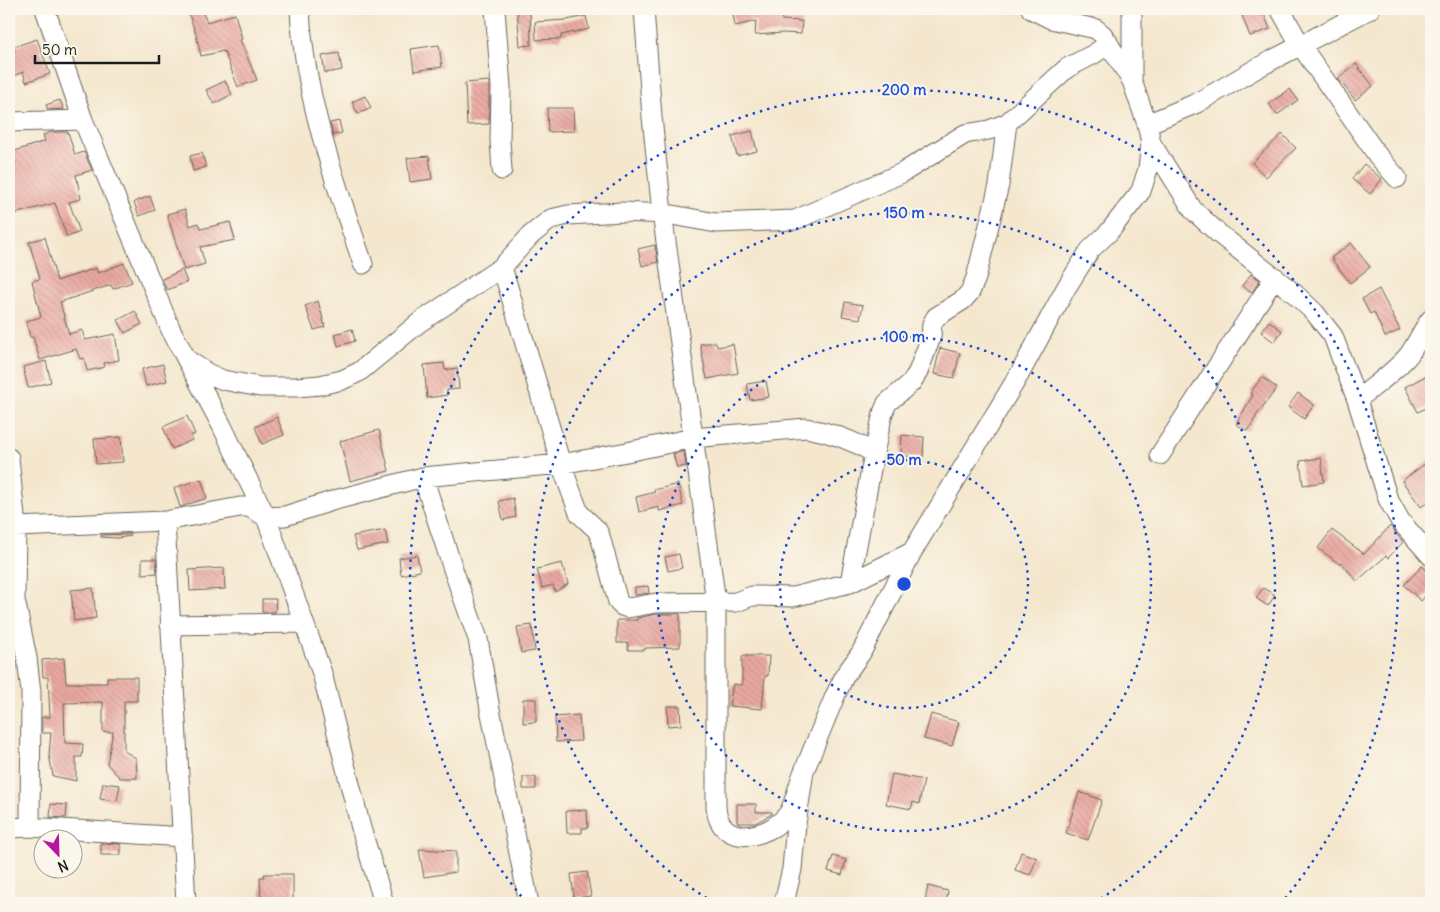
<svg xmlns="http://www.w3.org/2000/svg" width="1440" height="912" font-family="Delius,sans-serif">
  <defs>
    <pattern id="building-back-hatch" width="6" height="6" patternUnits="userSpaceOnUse" patternTransform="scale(1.25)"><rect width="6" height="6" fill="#e9a8a1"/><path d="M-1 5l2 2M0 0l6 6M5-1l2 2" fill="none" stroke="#c7908a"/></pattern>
  </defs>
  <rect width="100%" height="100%" fill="#fbf7ec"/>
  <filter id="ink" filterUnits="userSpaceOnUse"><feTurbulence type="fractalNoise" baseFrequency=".02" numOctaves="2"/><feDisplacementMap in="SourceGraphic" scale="10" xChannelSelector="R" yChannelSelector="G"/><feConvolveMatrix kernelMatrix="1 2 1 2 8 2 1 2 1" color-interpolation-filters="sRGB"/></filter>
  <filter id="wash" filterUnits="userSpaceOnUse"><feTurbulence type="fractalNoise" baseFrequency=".0096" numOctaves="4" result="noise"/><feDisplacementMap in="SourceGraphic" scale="20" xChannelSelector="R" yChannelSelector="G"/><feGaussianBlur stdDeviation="1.12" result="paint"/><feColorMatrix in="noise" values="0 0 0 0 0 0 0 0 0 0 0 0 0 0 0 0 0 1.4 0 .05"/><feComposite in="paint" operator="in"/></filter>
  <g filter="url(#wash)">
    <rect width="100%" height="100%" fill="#f4e7ce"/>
    <g id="blocks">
      <path fill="url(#building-back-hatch)" d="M195 9H201L207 22 235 14 242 39 240 40 257 80 238 87 224 51 201 56 196 34 188 12Z
        M517 9H530L531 45 520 46Z
        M732 9H785V14L781 15 782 20 802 21 801 34 783 33 755 35 756 21 735 26Z
        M1251 9H1262L1270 29 1250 36 1241 13Z
        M586 16 589 29 561 35V39L536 40 535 22 567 20Z
        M37 39 50 74 26 82 23 72 9 78V53L15 51 13 47Z
        M439 45 442 67 414 71 411 49Z
        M339 53 342 70 325 73 322 56Z
        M1356 64 1373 86 1355 100 1338 78Z
        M225 81 232 94 214 104 206 90Z
        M489 81V124L467 125 465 83Z
        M1290 89 1298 100 1277 115 1269 104Z
        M365 96 371 108 358 114 352 102Z
        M60 100 64 109 48 110 46 105Z
        M547 108H573L574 131 548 132Z
        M339 121 342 133 333 135 330 123Z
        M752 131 757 151 737 156 732 136Z
        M52 132H68L75 155 84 152 92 170 76 175 81 199 69 202 80 232 67 237 55 203 14 214 9 195V166L16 164 12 152 45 141 43 135Z
        M1282 134 1296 148 1266 177 1252 163Z
        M202 153 206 167 193 171 190 156Z
        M429 156 432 179 410 182 407 158Z
        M1364 164 1382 179 1370 194 1352 179Z
        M150 196 155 210 139 216 134 202Z
        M185 209 190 226 198 223 201 229 230 222 235 240 200 247 205 264 184 270 167 214Z
        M45 237 57 281 96 268 98 273 124 263 132 282 113 289 111 285 60 302 69 334 82 330 85 340 115 334 119 360 104 363 105 367 87 371 84 358 80 359 76 349 73 350 72 348 73 350 40 360 33 337H30L26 321 41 317 32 281 40 279 29 242Z
        M1351 243 1370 267 1350 283 1331 258Z
        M655 245 658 262 642 266 638 249Z
        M182 270 187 282 167 290 162 279Z
        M1251 274 1260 280 1252 292 1242 286Z
        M1379 289 1400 330 1385 337 1374 312 1370 314 1362 299Z
        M318 301 325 327 314 330 305 306Z
        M845 302 863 305 860 319 842 316Z
        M135 311 142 324 125 333 118 320Z
        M1269 321 1282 331 1274 342 1261 332Z
        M352 329 355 341 338 346 335 334Z
        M716 342 717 347 733 344 738 373 707 379 700 344Z
        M940 348 960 353 954 378 934 374Z
        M46 361 51 382 28 388 23 367Z
        M444 363 445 370 457 368 459 389 447 390V395L427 398 424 365Z
        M163 364 167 381 146 386 142 369Z
        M1431 373V405L1418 412 1405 387Z
        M1262 377 1277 388 1258 413 1248 431 1236 424 1253 395 1250 393Z
        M766 381 769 397 750 400 747 384Z
        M1298 393 1314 405 1304 419 1288 407Z
        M187 416 195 434 190 436 192 440 172 449 163 427Z
        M277 417 284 435 262 444 255 427Z
        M379 430 389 471 350 481 340 441Z
        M902 435 924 437 923 457 901 456Z
        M121 437 123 462 96 464 94 439Z
        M684 451 686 466 677 468 673 454Z
        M1321 458 1324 482 1303 485 1300 461Z
        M1431 459V500L1421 507 1402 481Z
        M201 479 207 498 180 507 174 488Z
        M678 484 683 505 659 511V507L639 512 636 497 655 492 654 490Z
        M513 498 516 517 503 520 499 501Z
        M1390 526 1403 542 1388 558 1386 556 1357 581 1341 562 1339 564 1318 548 1332 530 1364 554Z
        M385 530 388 544 357 550 353 536Z
        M130 534 131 536 117 538 101 537V535Z
        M679 554 682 568 668 571 665 557Z
        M417 555 420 571 401 575 399 558Z
        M142 559H156L157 573 142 574Z
        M562 563 568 584 555 592 553 585 542 588 537 569Z
        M1422 566 1431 574V590L1421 601 1404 585Z
        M224 568 225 589 190 591 189 570Z
        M648 586 649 593 635 595V587Z
        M93 588 96 618 74 621 71 590Z
        M1263 588 1275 595 1268 606 1256 598Z
        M262 599H276L275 612H262Z
        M657 614H680V647L645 648V650H628V643H617V620H637V618Z
        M532 625 535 651 521 653 517 627Z
        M742 656H769L768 676H765L762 709 729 706 733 684 742 685Z
        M64 658 66 683H107V677H137V701H124V751L136 758 137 778H120L107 764 113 732H103V702L64 703 65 743 83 744 82 757H76V781L53 776 49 754 51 733H42V717H50L48 677H43L42 660Z
        M523 699H536V722L523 723Z
        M667 706H680L681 725 668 726Z
        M931 714 959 722 952 746 924 739Z
        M579 715 581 741 556 742 555 717Z
        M892 774 924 780 919 804 913 802 911 809 886 804Z
        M523 777H536V789H523Z
        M103 783 120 785 117 801 100 799Z
        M1079 792 1102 800 1088 840 1066 833Z
        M51 804 67 805 66 818 50 817Z
        M737 804H756V812H772V814L755 823H739L737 822Z
        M587 810 588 828H582V833H567L566 811Z
        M101 843 121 844V855H101Z
        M419 849 456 851V872L424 877Z
        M1021 852 1037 858 1030 875 1015 870Z
        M833 856 846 860 842 875 828 871Z
        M587 872 591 896 574 898 571 874Z
        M264 874H293V903L261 902 260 877H264Z
        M928 886 948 891 946 903 925 900Z"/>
    </g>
  </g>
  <g filter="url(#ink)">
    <use href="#blocks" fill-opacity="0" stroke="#68635a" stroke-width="1"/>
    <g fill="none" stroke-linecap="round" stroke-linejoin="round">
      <defs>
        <path id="minor" d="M45 9 83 120 171 330 222 426 266 517 322 673 361 828 384 903
          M300 9C304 97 335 181 363 264
          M495 9 501 87 500 140 502 170
          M644 9 652 117 662 213 716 602V807C719 849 769 839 788 814 794 806 799 782 804 771
          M1031 9 1051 19 1096 29 1103 35 1132 81
          M1132 9V81L1147 124 1151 143 1193 210 1218 233 1295 294 1315 313 1333 336 1357 400 1388 499 1401 522 1431 556
          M1280 9 1301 46 1378 156 1397 178
          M9 122 83 120
          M1147 124 1197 103 1259 67 1370 9
          M502 267 561 464 579 513 597 530 600 536 618 602 622 606 628 608 656 603 736 602 752 596H760L793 597 850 583 912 552
          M186 359 207 373 223 380 260 387H297L320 385 342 380 359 372 420 322 502 267 531 235 551 219 568 215 622 212 667 214 716 223 795 220 902 173 965 134 989 130 1007 123 1067 68 1094 54 1104 47 1108 42
          M1357 400C1374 386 1393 373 1408 356 1417 344 1422 330 1431 319
          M1160 455 1275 277
          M9 458 16 527 15 600 27 658 31 692 30 827
          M423 477 454 572 478 639 490 709 529 903
          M165 521 186 903
          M16 527 165 521 240 507H249L266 517 285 516 335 500 423 477 561 464 627 452 693 438 806 428C829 432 854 441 874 453
          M850 583 874 453 883 413 887 403 911 383 918 372 931 337 932 324 936 317 963 300 970 292 976 278 999 185 1007 123
          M170 625 303 623
          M9 828 30 827 183 837
          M784 903 792 869 796 824 804 771 835 696 845 675 861 653 912 552 1019 375 1066 288 1090 250 1109 232 1141 191 1148 169 1151 143"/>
      </defs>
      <use href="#minor" stroke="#68635a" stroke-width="21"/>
      <use href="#minor" stroke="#fff" stroke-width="19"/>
    </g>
  </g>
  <g fill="none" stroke="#1d4ed8" stroke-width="2.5" stroke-dasharray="2.5 5">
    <circle cx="904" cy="584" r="124"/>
    <circle cx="904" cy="584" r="247"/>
    <path d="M713 902A371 371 0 1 1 1095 902"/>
    <path d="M526 902A494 494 0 1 1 1282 902"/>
  </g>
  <circle cx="904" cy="584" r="8" fill="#1d4ed8" stroke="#fbf7ec" stroke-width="2.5"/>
  <g font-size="15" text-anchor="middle" font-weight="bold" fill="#1d4ed8" stroke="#fbf7ec" stroke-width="4" stroke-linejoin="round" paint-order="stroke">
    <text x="904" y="95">200 m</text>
    <text x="904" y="218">150 m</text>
    <text x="904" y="342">100 m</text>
    <text x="904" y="465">50 m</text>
  </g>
  <rect width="1440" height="912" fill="none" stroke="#fbf7ec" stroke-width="30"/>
  <g transform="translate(58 854) rotate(157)"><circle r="24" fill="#fbf7ec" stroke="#a29f99"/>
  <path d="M0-4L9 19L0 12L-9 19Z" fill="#b5179e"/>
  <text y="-8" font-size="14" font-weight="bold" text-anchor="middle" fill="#1c1c1c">N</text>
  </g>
  <path d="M35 55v8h124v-8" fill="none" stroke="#1c1c1c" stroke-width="2.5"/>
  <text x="42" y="55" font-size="15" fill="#1c1c1c" stroke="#fbf7ec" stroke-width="4" paint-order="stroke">50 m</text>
</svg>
